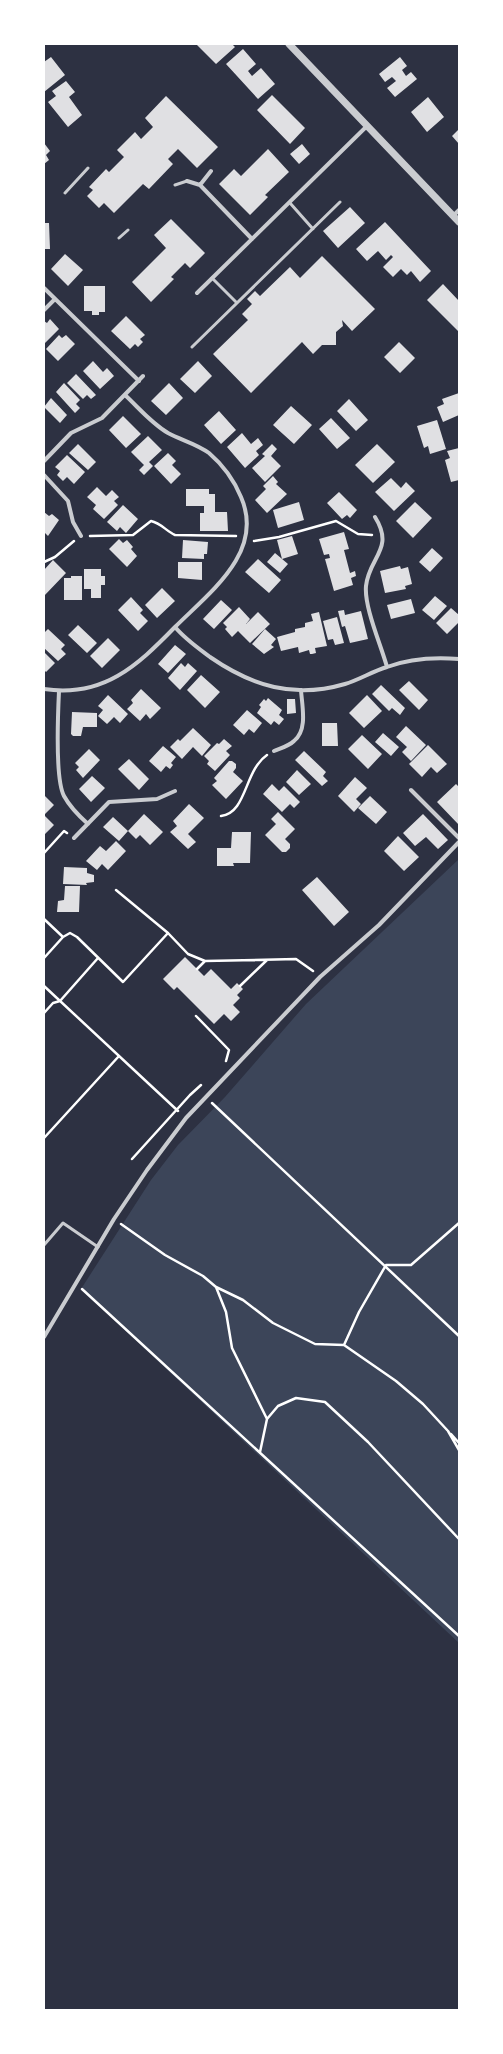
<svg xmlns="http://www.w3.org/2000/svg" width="503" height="2054" font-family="'Zilla Slab',serif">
  <rect width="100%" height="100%" fill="#2d3142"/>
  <path fill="#3c4559" d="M459 859V1643L81 1289 151 1180 178 1145 225 1097 306 1004Z"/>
  <path fill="#e0e0e3" d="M196 44H232L235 47 216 64Z
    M243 49 256 64 248 71 252 76 261 68 275 84 258 99 226 64Z
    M51 57 65 75 44 92V62Z
    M400 57 407 66 402 70 406 76 411 72 417 79 395 97 387 88 396 81 392 77 385 82 379 74Z
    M66 81 75 92 69 97 82 115 68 127 48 102 56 96 52 91Z
    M272 95 305 128 290 144 257 110Z
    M166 96 218 147 197 168 178 149 168 159 173 164 149 189 143 184 114 213 104 203 99 208 87 196 93 190 89 187 106 169 109 172 124 157 117 150 135 132 141 139 153 127 145 118Z
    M428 97 444 117 427 132 411 112Z
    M459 129V144L452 136Z
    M44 143 50 151 46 155 49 160 44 164Z
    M302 144 310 154 299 164 290 154Z
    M268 149 289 172 265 195 268 197 250 215 219 184 234 169 241 176Z
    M350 207 365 223 338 248 323 231Z
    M171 219 205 253 190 268 185 263 171 277 174 279 151 302 132 282 166 248 154 235Z
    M385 222 431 271 420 282 411 271 407 275 401 269 393 277 383 267 393 257 391 255 386 260 378 251 367 261 356 249Z
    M44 223H49L50 249H44Z
    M65 254 83 270 68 286 51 269Z
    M322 256 375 309 352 331 342 320 343 326 336 332V345H322L313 354 302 342 251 393 213 354 248 320 242 314 252 304 247 299 255 291 260 296 290 267 300 278Z
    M443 284 459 301V332L427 300Z
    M84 286H105V312H99V315H92V311H84Z
    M126 316 145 335 140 339 143 342 138 347 135 344 130 349 111 331Z
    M50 319 59 329 44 344V321L47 323Z
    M59 335 62 338 66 335 75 344 58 361 46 349Z
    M399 342 415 358 400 373 384 357Z
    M93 361 103 372 107 368 114 376 100 389 83 371Z
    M198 361 212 376 195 393 180 379Z
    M76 374 96 395 91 399 87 395 83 399 67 383Z
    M64 383 80 400 76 404 80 408 75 413 56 392Z
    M169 383 183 398 166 415 151 401Z
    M459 393V415L443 422 437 407 444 404 442 399Z
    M51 398 67 415 60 423 44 407Z
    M349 399 368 420 356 431 337 411Z
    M291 406 312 425 294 444 273 425Z
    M219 411 236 430 221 444 204 425Z
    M123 416 141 434 126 448 109 430Z
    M331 418 350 438 337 449 319 429Z
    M437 420 446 449 430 454 428 446 424 448 417 426Z
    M242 433 251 444 258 438 263 445 256 451 259 455 245 468 227 447Z
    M148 436 162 450 149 462 153 466 144 475 139 470 144 465 131 452Z
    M78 444 96 462 88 470 69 453Z
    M272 444 277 449 271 456 281 466 265 482 252 468 265 456 262 454Z
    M377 444 395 462 373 483 355 465Z
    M459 448V480L451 482 445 460 450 458 447 451Z
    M168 453 176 461 172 465 181 474 171 484 154 466Z
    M67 455 85 472 74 484 67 477 63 481 57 475 60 471 55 467Z
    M273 476 278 482 276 484 287 494 267 513 255 500 266 489 263 486Z
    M391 478 401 488 406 482 415 491 394 511 375 492Z
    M97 487 106 496 112 490 119 497 114 501 118 505 104 519 93 509 96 505 87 497Z
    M186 489H209V494H215V512H227L228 531H200V513H204V506H186Z
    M339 492 357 510 350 518 347 515 342 519 327 503Z
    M299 502 304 520 278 528 273 510Z
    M415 502 432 518 413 538 396 521Z
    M123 505 138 519 126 533 120 527 117 531 107 522Z
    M44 512 49 516 52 514 59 520 48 536 44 532Z
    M344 532 349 549 344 550 350 573 355 571 356 576 351 578 353 585 334 591 325 559 330 558 329 554 324 555 319 539Z
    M292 536 298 554 282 559 277 540Z
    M119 539 123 543 127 540 133 547 131 549 137 556 127 567 109 549Z
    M183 540 208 542 207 554H204V559L182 558Z
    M432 548 443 558 430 572 419 562Z
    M275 553 288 564 280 573 267 562Z
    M258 559 281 580 269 593 245 572Z
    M53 560 66 573 44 596V570Z
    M178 562H202V580L178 578Z
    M400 566 401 569 408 567 412 584 405 586 406 589 385 593 380 571Z
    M84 569H101V576H105V585H101V598H91V589H84Z
    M71 576H82V600H64V578H71Z
    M162 588 175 601 157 618 145 605Z
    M435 596 447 606 434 620 422 610Z
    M131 597 143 610 140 613 148 621 138 631 118 610Z
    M411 599 415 613 391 619 387 605Z
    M221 600 232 610 214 629 203 619Z
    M239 607 250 619 246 624 258 612 270 624 250 643 238 631 232 637 225 629 227 627 223 623Z
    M451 608 459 615V622L447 634 436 623Z
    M344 610 345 615 361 611 368 639 350 643 345 626 342 627 338 611Z
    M319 612 327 646 315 648 316 653 312 654H310L309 650 299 653 298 647 281 651 277 637 295 632V629L305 627V623L313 621 311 614Z
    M337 617 344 643 335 645 333 639 328 640 323 621Z
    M78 625 97 643 87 653 68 635Z
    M48 629 65 645 61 649 66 654 58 661 44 648V633Z
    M265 629 276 639 271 645 274 647 264 654 252 644Z
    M108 638 120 650 102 668 90 656Z
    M175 645 186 654 168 673 158 664Z
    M44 652 55 663 46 672 44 670Z
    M181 663 185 667 188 663 197 671 180 690 168 678Z
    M201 675 220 692 205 708 187 690Z
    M409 681 428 700 419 710 399 690Z
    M381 685 405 708 400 715 392 708 389 711 372 694Z
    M141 689 161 708 150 719 146 714 140 721 127 709 133 703 131 700Z
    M108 695 128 714 120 723 114 717 107 724 98 716 103 710 98 706Z
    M367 695 382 711 364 728 349 713Z
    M268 698 282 710 279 715 284 719 279 725 274 721 271 725 257 713 261 707 259 705 264 699 266 701Z
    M287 699H295L296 713 287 714Z
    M247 710 262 723 254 733 249 729 244 735 233 725Z
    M72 712 97 713V727H83L81 736H73L71 734Z
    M322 723H337L338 746H322Z
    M406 726 426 745 411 761 402 752 407 747 396 737Z
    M193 728 211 745 202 756 193 747 182 759 170 747 178 739 180 741Z
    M383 733 399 747 391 756 375 742Z
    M362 735 382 754 368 769 348 749Z
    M224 739 232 746 226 751 230 755 215 771 207 764 209 761 204 756 217 743 219 744Z
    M428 745 447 764 437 773 431 767 422 777 409 764Z
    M163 746 176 757 171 763 173 765 170 769 166 766 161 772 149 761Z
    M89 749 100 760 83 778 76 770 79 767 75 763Z
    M304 751 326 772 323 776 328 781 322 786 295 760Z
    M129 759 149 779 139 790 118 769Z
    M229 761H232L236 764V768L233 772 243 781 226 799 212 785 217 781 214 778Z
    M297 770 311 784 299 795 286 782Z
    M92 776 105 788 91 802 79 789Z
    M355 777 367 788 356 799 361 804 354 812 338 796Z
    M272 784 279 791 284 786 300 802 294 808 290 804 282 812 263 794Z
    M456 784 459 787V825L437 802Z
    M44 795 54 805 44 815 54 825 44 835Z
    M370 796 387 812 376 824 358 808Z
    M189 804 204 818 188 834 196 842 188 849 170 832 177 826 173 821Z
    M278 812 295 829 285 839 290 844V848L286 852H282L265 835 276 824 271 819Z
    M144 814 163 832 150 845 140 835 136 839 128 831Z
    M423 814 448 840 438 849 426 837 415 846 403 833Z
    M113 817 128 831 119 841 103 827Z
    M232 832H251L250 863H233L234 866H217V848H231Z
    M398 836 419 857 404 871 384 851Z
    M116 841 126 851 108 870 102 864 97 870 86 861 100 846 106 851Z
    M64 867 87 868V873L94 875V882L86 883 87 885 63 884Z
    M317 877 349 912 334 926 302 890Z
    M65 886H80L79 912H57L58 901 64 900Z
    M185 957 204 976 211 969 231 989 237 983 243 989 237 995 240 998 233 1005 240 1012 231 1021 224 1014 214 1024 177 987 174 990 163 979Z"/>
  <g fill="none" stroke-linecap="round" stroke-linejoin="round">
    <path stroke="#fff" stroke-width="2.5" d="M90 536 133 535 151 521C161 523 166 531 175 535L236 536
      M254 541 279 537 336 521 358 534 372 535
      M44 562 55 557 74 541
      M221 816C247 813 244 771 267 755
      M44 853 64 831 67 833
      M116 890 168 933 188 954 205 961 296 959 313 971
      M44 919 63 937
      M44 958 63 937 70 933 77 937 123 982 168 933
      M197 969 205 961
      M44 986 178 1111
      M240 986 267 960
      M44 1013 53 1003 60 1001 98 958
      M196 1016 229 1050 226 1061
      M212 1103 459 1336
      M44 1138 119 1056
      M132 1159 190 1095 201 1085
      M121 1224 165 1255 203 1276 216 1287 226 1312 232 1348 267 1419 260 1452
      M216 1287 243 1300 273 1323 315 1344 344 1345 396 1381 423 1404 448 1431 459 1450
      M82 1289 459 1636
      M344 1345 359 1312 386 1265H411L459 1223
      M267 1419 278 1406 296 1398 325 1402 368 1442 459 1539
      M451 1434 459 1443"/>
    <path stroke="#caccd0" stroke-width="3" d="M175 185 187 181
      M65 193 88 168
      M290 203 313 229
      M119 238 128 230
      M212 278 237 303
      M192 347 340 202
      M44 1245 63 1223 98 1247"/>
    <path stroke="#caccd0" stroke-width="4" d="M211 171 200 185 252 239
      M187 181 200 185
      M453 216 459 210
      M44 288 139 381
      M197 293 367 126
      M44 310 55 299
      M125 395C139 408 151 423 168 433 181 440 197 444 209 453 223 465 234 480 241 497 265 552 210 592 175 627 185 639 198 648 210 657 252 686 294 699 345 684 359 680 373 671 387 667 411 658 434 657 459 659
      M44 461 71 433 102 418 143 376
      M44 475 68 501 73 522 81 536
      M375 517C395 549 369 557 366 586 364 607 381 645 387 667
      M44 689C103 698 137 666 175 627
      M59 691C58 712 55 779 64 796 70 807 79 816 88 824
      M274 751C281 748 289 746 294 741 308 730 302 706 301 690
      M411 790 459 838
      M74 838 109 802 157 799 175 791
      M44 1337 114 1219 147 1170 186 1118 320 977 379 925 459 842"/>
    <path stroke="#caccd0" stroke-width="7" d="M289 44 459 222"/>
  </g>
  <rect width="503" height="2054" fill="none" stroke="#ffffff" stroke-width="90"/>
</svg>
